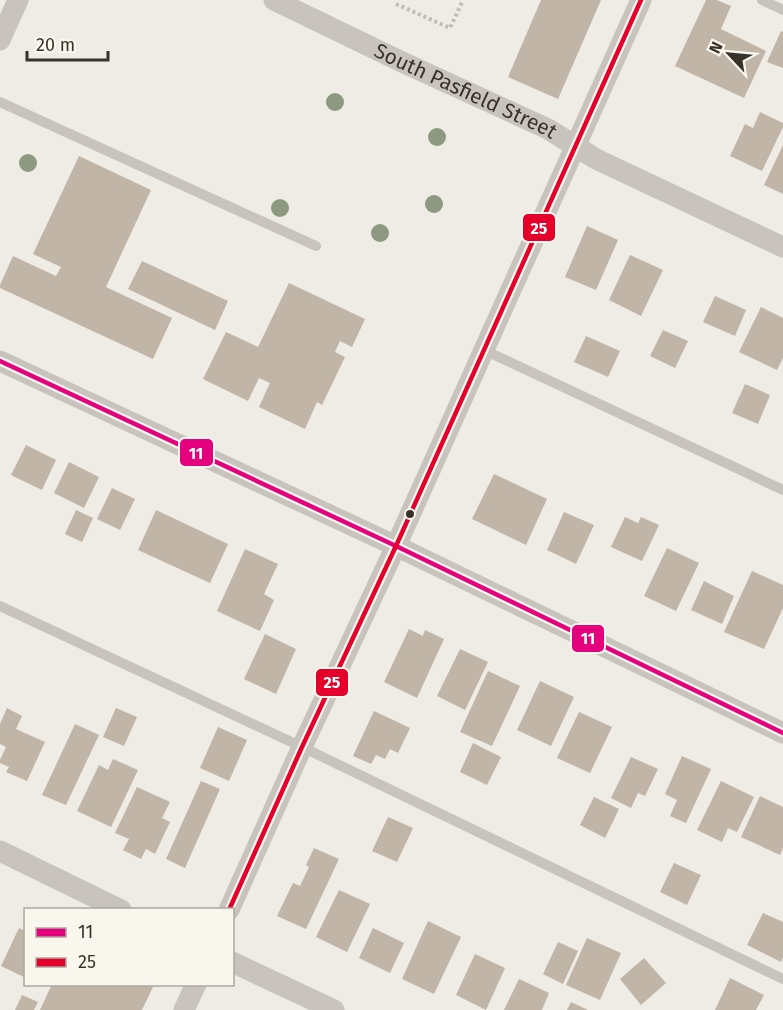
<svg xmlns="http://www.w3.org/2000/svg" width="783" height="1010" font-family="'Fira Sans',sans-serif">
  <rect width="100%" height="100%" fill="#eeece5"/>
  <path fill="#c0b5a7" d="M541 0H601L558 99 508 77Z
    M706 0H717L731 6 721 29 766 51 744 98 675 66Z
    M781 31 783 32V68L767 62Z
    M760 112 783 123V127L762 171 730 156 745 124 753 128Z
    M783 145V194L764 185Z
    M79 156 151 190 106 287 172 318 153 359 0 288V285L13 256 56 276 61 267 33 254Z
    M587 226 618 240 596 290 565 277Z
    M630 255 663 270 641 316 609 300Z
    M142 261 228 301 215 330 128 289Z
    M289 283 365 319 352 347 340 341 335 352 345 357 322 405 317 402 305 429 259 407 270 383 259 378 248 401 203 379 226 332 258 347Z
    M715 296 746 310 735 336 703 322Z
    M761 307 783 318V358L777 370 739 352Z
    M663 330 688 341 675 368 650 356Z
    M586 336 620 351 608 377 574 362Z
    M745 384 770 395 758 424 732 413Z
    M26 445 56 460 42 490 11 475Z
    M69 462 99 477 84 508 54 493Z
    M494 474 547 499 526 545 472 519Z
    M112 488 135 499 120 530 97 519Z
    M76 510 93 518 82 542 65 534Z
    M156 510 228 544 210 583 138 550Z
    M564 512 594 525 576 564 547 550Z
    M625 517 638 523 641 517 659 525 642 561 611 547Z
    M667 548 699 563 676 611 644 596Z
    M245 549 278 564 264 594 274 600 260 631 217 611Z
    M752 571 783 585V608L764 649 724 632Z
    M704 581 734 596 722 624 691 610Z
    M409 629 423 636 425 630 444 639 417 698 384 682Z
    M265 634 296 649 276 694 244 679Z
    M460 649 488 662 465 710 437 696Z
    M488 671 520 686 492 746 460 732Z
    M540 681 574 697 551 746 517 730Z
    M7 708 22 716 16 729 45 742 27 781 6 772 9 767 0 763V760L6 747 0 744V724Z
    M116 708 137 717 124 746 103 737Z
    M374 711 410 728 398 753 390 749 385 759 376 755 371 764 353 756Z
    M579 712 612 727 590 773 557 758Z
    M75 724 99 735 66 805 42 795Z
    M218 727 247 740 229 781 200 768Z
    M473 743 501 757 487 785 460 772Z
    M682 756 711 769 686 823 670 816 677 800 665 794Z
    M631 757 658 769 645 796 638 793 631 808 611 798Z
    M113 759 138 770 111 827 77 811 99 765 108 770Z
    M201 781 220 789 185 868 166 859Z
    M721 781 754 797 737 832 728 828 722 842 697 830Z
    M137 787 170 802 162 818 170 822 155 854 146 849 141 859 123 850 129 839 115 833Z
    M760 796 783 807V848L780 855 741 837Z
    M594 797 619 809 605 838 580 825Z
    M388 817 413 828 397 862 372 851Z
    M314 848 339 859 306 929 277 916 293 883 300 886 309 867 306 865Z
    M674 863 701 875 687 905 660 892Z
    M339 890 370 904 347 952 316 937Z
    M763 913 783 922V957L781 962 747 945Z
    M428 921 461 937 434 994 402 979Z
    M19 928 26 931V978L1 966Z
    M373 928 404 943 390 973 359 958Z
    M587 938 621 953 600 1000 566 985Z
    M558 942 578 951 563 984 543 974Z
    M475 954 505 968 486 1010 456 995Z
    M644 958 666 983 641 1005 620 979Z
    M730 978 764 995 756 1010H715Z
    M519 979 549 993 542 1010H504Z
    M52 984H146L153 987 142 1010H40Z
    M22 995 38 1002 34 1010H15Z
    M571 1002 588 1010H567Z"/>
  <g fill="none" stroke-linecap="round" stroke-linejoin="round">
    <path stroke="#c0bdb6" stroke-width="4" stroke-dasharray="3 3" stroke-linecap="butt" d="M396 4 450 28 463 0"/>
    <path stroke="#c8c4bd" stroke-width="10" d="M762 0 783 10
      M0 102 316 246
      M484 350 783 490
      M0 606 302 747 783 979"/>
    <g stroke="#c8c4bd" stroke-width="21">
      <path id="s1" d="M274 0 402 62 548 129 596 159 783 247"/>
      <path d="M0 40 18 0"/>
      <path d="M0 361 396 546 783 733"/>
      <path d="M0 851 121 910"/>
      <path d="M229 910 302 747 396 546 641 0"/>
      <path d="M232 962 334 1010"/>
      <path d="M184 1010 196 984"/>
    </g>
    <defs>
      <path id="bus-1" d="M0 361 396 546 783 733"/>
      <path id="bus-2" d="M229 910 302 747 396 546 641 0"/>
    </defs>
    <use href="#bus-1" stroke="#f9f7ed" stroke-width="9"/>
    <use href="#bus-2" stroke="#f9f7ed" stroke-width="9"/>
    <use href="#bus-1" stroke="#e5007d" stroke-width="4.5"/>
    <use href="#bus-2" stroke="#e4002b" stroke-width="4.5"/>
  </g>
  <g fill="#8e9981">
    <circle cx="335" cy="102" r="9"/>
    <circle cx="437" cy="137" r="9"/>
    <circle cx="28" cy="163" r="9"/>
    <circle cx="434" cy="204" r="9"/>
    <circle cx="280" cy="208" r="9"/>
    <circle cx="380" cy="233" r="9"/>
  </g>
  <circle fill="#38322b" stroke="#f9f7ed" stroke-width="2" cx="410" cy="514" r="5"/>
  <g text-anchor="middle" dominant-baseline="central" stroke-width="6" stroke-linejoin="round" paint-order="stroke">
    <g font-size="21" fill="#38322b" stroke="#f9f7ed">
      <text stroke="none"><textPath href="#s1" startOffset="212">South Pasfield Street</textPath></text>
    </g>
  </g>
  <g stroke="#f9f7ed" stroke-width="2">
    <rect x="522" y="213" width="34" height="29" rx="6" fill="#e4002b"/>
    <rect x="179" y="438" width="35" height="29" rx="6" fill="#e5007d"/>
    <rect x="571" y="624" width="34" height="29" rx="6" fill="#e5007d"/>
    <rect x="315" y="668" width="34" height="29" rx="6" fill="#e4002b"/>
  </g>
  <g font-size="16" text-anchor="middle" font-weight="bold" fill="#fff">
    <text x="539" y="234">25</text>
    <text x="196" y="459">11</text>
    <text x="588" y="644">11</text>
    <text x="332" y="688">25</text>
  </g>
  <rect x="24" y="908" width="210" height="78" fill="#f9f7ed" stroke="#aca89f" stroke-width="1.5"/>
  <rect x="36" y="928" width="30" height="9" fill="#e5007d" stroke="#aca89f" stroke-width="1.5"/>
  <text x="78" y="938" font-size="18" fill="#38322b">11</text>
  <rect x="36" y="958" width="30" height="9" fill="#e4002b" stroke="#aca89f" stroke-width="1.5"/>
  <text x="78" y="968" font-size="18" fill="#38322b">25</text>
  <g transform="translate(729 54) rotate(296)" stroke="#f9f7ed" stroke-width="4.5" paint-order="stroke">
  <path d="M0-4.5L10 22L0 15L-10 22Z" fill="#38322b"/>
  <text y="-9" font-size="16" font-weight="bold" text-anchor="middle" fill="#38322b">N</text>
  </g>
  <path d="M27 51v9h81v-9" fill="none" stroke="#38322b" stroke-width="3"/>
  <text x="36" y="51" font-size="18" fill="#38322b" stroke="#f9f7ed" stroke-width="4.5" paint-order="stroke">20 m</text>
</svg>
